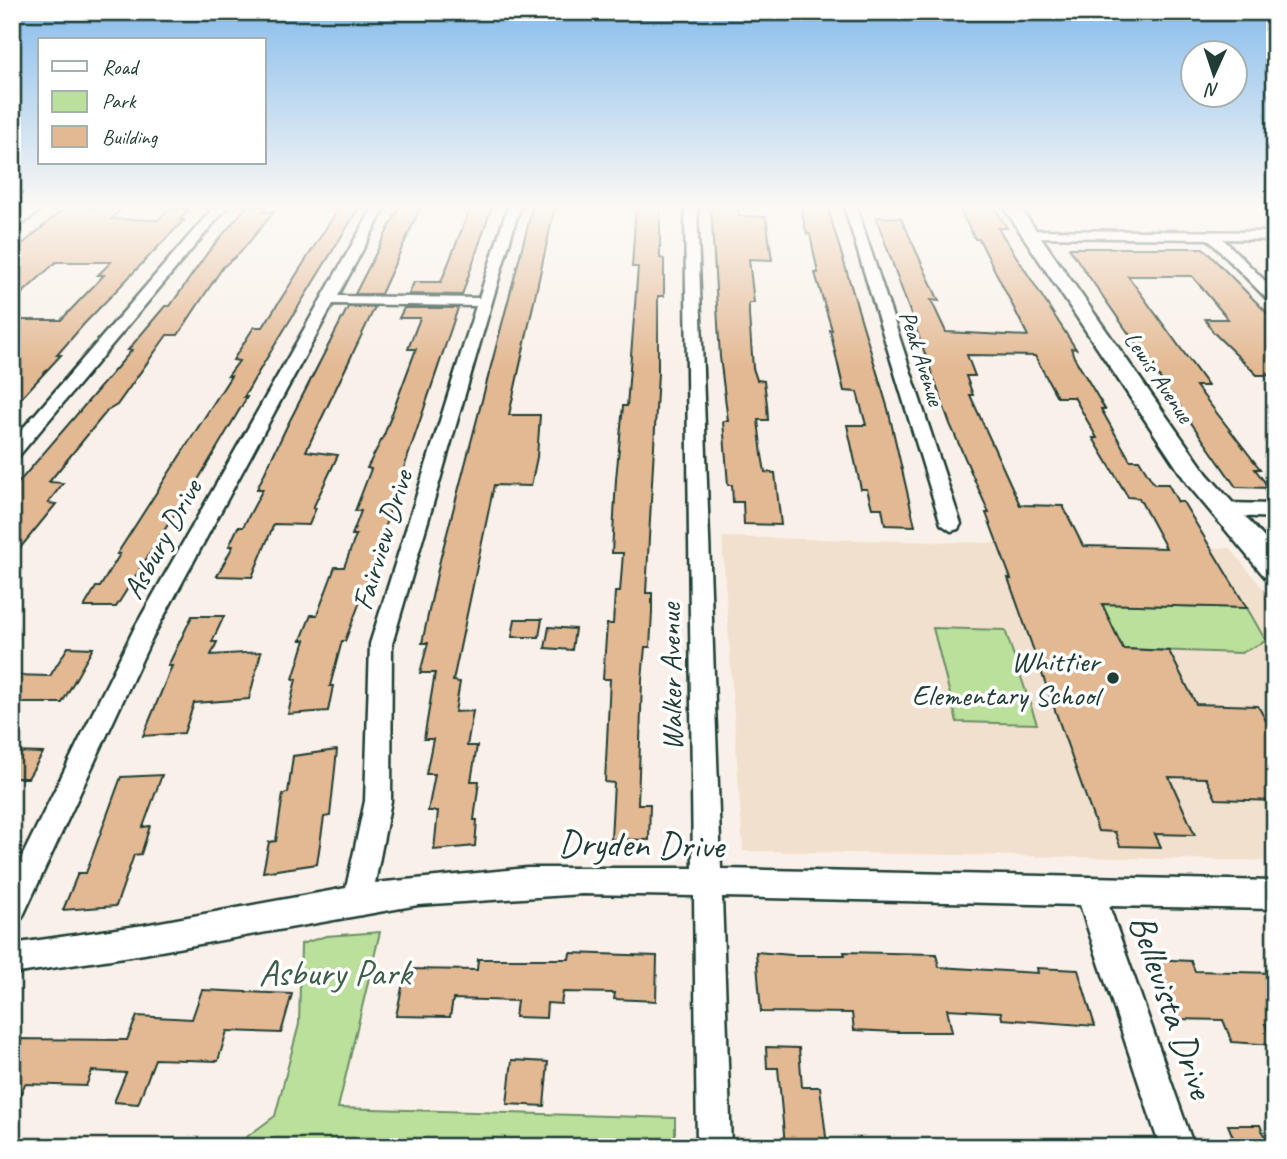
<svg xmlns="http://www.w3.org/2000/svg" width="1287" height="1159" font-family="Caveat,sans-serif">
  <rect width="100%" height="100%" fill="#f9f1e9"/>
  <filter id="ink" filterUnits="userSpaceOnUse"><feTurbulence type="fractalNoise" baseFrequency=".0143" numOctaves="2"/><feDisplacementMap in="SourceGraphic" scale="14" xChannelSelector="R" yChannelSelector="G"/><feConvolveMatrix kernelMatrix="1 2 1 2 8 2 1 2 1" color-interpolation-filters="sRGB"/></filter>
  <g filter="url(#ink)">
    <path fill="#f2e0cf" d="M722 537 1230 548 1275 603V861L743 851Z"/>
    <path fill="#bae09b" stroke="#6c8e68" stroke-width="2" d="M1102 604 1247 608 1266 641 1241 653 1123 649Z
      M933 628 1005 630 1037 724 957 722Z
      M380 932 338 1108 675 1118V1147H233L275 1116 299 1024 301 944 326 936Z"/>
    <path fill="#e3b993" stroke="#1f3d34" stroke-width="2" fill-rule="evenodd" d="M67 206 121 209 111 219 158 220 169 209H189L180 220H184L84 324 57 355H61L12 408V320H61L104 275H98L111 262H56L12 303V253Z
      M247 206H267L263 212H274L240 253 223 267 178 335H167L117 405 107 411 49 482 63 483 48 503 56 504 12 558V490L132 350H128L165 306H170L208 252Z
      M340 206H360L262 366 244 397H247L182 507H179L116 607H84L96 587H100L120 554H117L231 376H228L239 361 233 360 254 327H263Z
      M400 206H421L381 294H355Z
      M471 206H492L462 295 409 294 414 282H441Z
      M533 206H555L509 415H540L537 457 531 486 494 485 453 681 460 682 455 712 473 711 467 746H477L471 781H479L474 820H477L475 846 434 850 438 811H428L435 774H426L433 739H424L435 673H420L428 643H422L440 560Z
      M636 206H660V258L664 259V296H658V373L646 593H652V612L650 647H645L642 680 638 804H650L649 840 611 839 614 783 605 782 610 679H603L607 624H613L615 592H620L623 553H612L616 479 623 406H627L638 267H632Z
      M711 206H738L739 216 766 217 772 260 749 259 754 303H749V315L753 368 757 380 764 381 767 404 768 420H758L762 455 765 472 775 473 781 525 744 524 743 502H733L732 485H728L723 421H728L720 357Z
      M800 206H827L888 409 915 526 885 525 882 508H872L867 489H861L847 425H866L857 392 844 391 830 330H832L815 273H818L810 234H807Z
      M958 206H994L1007 228H998L1076 349 1071 348 1074 357 1105 409H1101L1130 460H1139L1154 484H1168L1178 502H1183L1247 608 1102 604 1123 649 1169 651 1196 704 1258 706 1275 737V801L1216 799 1206 778 1169 777 1195 835 1155 834 1161 847 1120 846 1115 832 1098 831 1008 578 1011 579 986 513H989L950 424 876 217 901 218 939 301 931 300 946 332 1028 336 979 239H975ZM967 355 1035 356 1057 397H1074L1097 438H1093L1128 497 1139 498 1166 548 1083 546 1063 506 1020 505 970 395H973L966 376H975Z
      M1069 248H1203L1275 321V375H1257L1213 332 1205 319H1228L1192 276H1128L1208 386H1196L1260 469H1255L1269 488 1236 487Z
      M348 307H375L306 451 338 455 313 508H316L309 525 274 524 252 577 217 576 233 546H229L238 527H243L263 489H257L287 426Z
      M404 308H458L402 474H405L400 491H396L366 586 345 641H342L330 686H333L328 711 288 714 296 679H293L305 640H301L311 615H317L335 567H344L356 535H352L361 511H355L371 469 367 468 384 435 416 349H408L420 318H399Z
      M192 616H224L212 642H217L211 655 261 652 249 699 194 703 184 733 143 736 172 666H168Z
      M515 619H542L539 637H512Z
      M549 627 575 629 572 650 545 648Z
      M68 647 93 648 62 703H12V675L50 676Z
      M337 750 330 816 324 817 317 864 263 872 269 842 276 841 283 794 288 793 293 756Z
      M12 752 43 753 28 778H12Z
      M162 775 143 827 150 826 141 854 134 855 116 906 63 910 78 873H86L121 777Z
      M756 952 792 955H845L844 952 936 954 939 967 1038 973 1037 968 1078 970 1095 1026 1002 1019 1001 1012 947 1009 952 1032H897L854 1030 852 1013 761 1012Z
      M570 953 657 956 656 1001 614 999 615 993 563 992 561 1004 547 1003 546 1018 515 1017 517 1001 453 999 450 1017 396 1016 406 969 477 970 478 959H569Z
      M1152 959 1191 961 1195 971 1275 973V1024H1265L1274 1045 1232 1042 1223 1020 1174 1019Z
      M202 990 292 994 281 1033 227 1031 218 1061 155 1059 138 1104 114 1102 126 1073 92 1071 86 1086 25 1084 12 1113V1039L127 1040 137 1016 192 1019Z
      M766 1047 799 1048 802 1087H820L827 1145H785L778 1068H767Z
      M512 1060 548 1062 544 1106 507 1104Z
      M1228 1125H1260L1269 1147H1237Z"/>
    <g fill="none" stroke-linecap="round" stroke-linejoin="round">
      <defs>
        <path id="minor" d="M31 206H45L12 233V222Z
          M215 206H228L18 457 12 459V441Z
          M374 206H386L338 296 479 298 508 206H520L392 644 391 801 375 883 527 868H693L685 206H697L721 869 1275 881V909L1109 906 1194 1147H1160L1080 905 722 897 731 1147H697L694 896 582 894 418 905 144 954 12 974V944L144 925 346 888 365 801 370 644 476 306 333 304 151 640 22 918 12 922V877L134 629Z
          M844 206H856L961 524 958 529 951 531 941 524Z
          M1025 230 1275 232V240L1223 239 1275 291V303L1270 302 1208 239 1030 237 1025 236Z
          M1224 503 1275 504V518L1217 515 1214 510 1217 505Z"/>
        <path id="major" d="M1003 206H1019L1207 474 1275 550V580L1265 577 1189 486Z"/>
      </defs>
      <use href="#minor" stroke="#1f3d34" stroke-width="5"/>
      <use href="#major" stroke="#1f3d34" stroke-width="5"/>
      <use href="#minor" fill="#fff" fill-rule="evenodd"/>
      <use href="#major" fill="#fff" fill-rule="evenodd"/>
    </g>
  </g>
  <linearGradient id="sky" x2="0" y2="1"><stop stop-color="#87bcec"/><stop offset="0.56" stop-color="#fcf9f5"/><stop offset="1" stop-color="#fcf9f5" stop-opacity="0"/></linearGradient>
  <rect width="1287" height="369" fill="url(#sky)"/>
  <circle fill="#1f3d34" stroke="#fff" stroke-width="2.5" cx="1113" cy="678" r="7"/>
  <g text-anchor="middle" dominant-baseline="central" stroke-width="7" stroke-linejoin="round" paint-order="stroke">
    <g font-size="24" fill="#1f3d34" stroke="#fff">
      <text transform="translate(922 358) rotate(72)">Peak Avenue</text>
      <text transform="translate(1159 377) rotate(56)">Lewis Avenue</text>
    </g>
    <g font-size="30" fill="#1f3d34" stroke="#fff">
      <text transform="translate(162 539) rotate(-61)">Asbury Drive</text>
      <text transform="translate(382 540) rotate(-73)">Fairview Drive</text>
      <text transform="translate(671 677) rotate(-91)">Walker Avenue</text>
    </g>
    <g font-size="30" fill="#1f3d34" stroke="#fff" text-anchor="end">
      <text x="1099" y="661">Whittier<tspan x="1099" dy="34">Elementary School</tspan></text>
    </g>
    <g font-size="37" fill="#1f3d34" stroke="#fff">
      <text transform="translate(641 844) rotate(1)">Dryden Drive</text>
      <text transform="translate(1172 1006) rotate(71)">Bellevista Drive</text>
    </g>
    <g font-size="37" fill="#3e5e49" stroke="#fff">
      <text x="335" y="972">Asbury Park</text>
    </g>
  </g>
  <rect width="1287" height="1159" fill="none" stroke="#fff" stroke-width="42"/>
  <rect x="21" y="21" width="1245" height="1117" fill="none" stroke="#1f3d34" stroke-width="2.5" filter="url(#ink)"/>
  <rect x="38" y="38" width="228" height="126" fill="#ffffff" stroke="#a5b1ae" stroke-width="2"/>
  <rect x="52" y="61" width="35" height="10" fill="#ffffff" stroke="#a5b1ae" stroke-width="2"/>
  <text x="102" y="74" font-size="21" fill="#1f3d34">Road</text>
  <rect x="52" y="91" width="35" height="21" fill="#bae09b" stroke="#a5b1ae" stroke-width="2"/>
  <text x="102" y="108" font-size="21" fill="#1f3d34">Park</text>
  <rect x="52" y="126" width="35" height="21" fill="#e3b993" stroke="#a5b1ae" stroke-width="2"/>
  <text x="102" y="144" font-size="21" fill="#1f3d34">Building</text>
  <g transform="translate(1214 74) rotate(183)"><circle r="33" fill="#ffffff" stroke="#a5b1ae" stroke-width="2"/>
  <path d="M0-5L12 26L0 18L-12 26Z" fill="#1f3d34"/>
  <text y="-10" font-size="19" font-weight="bold" text-anchor="middle" fill="#1f3d34">N</text>
  </g>
</svg>
